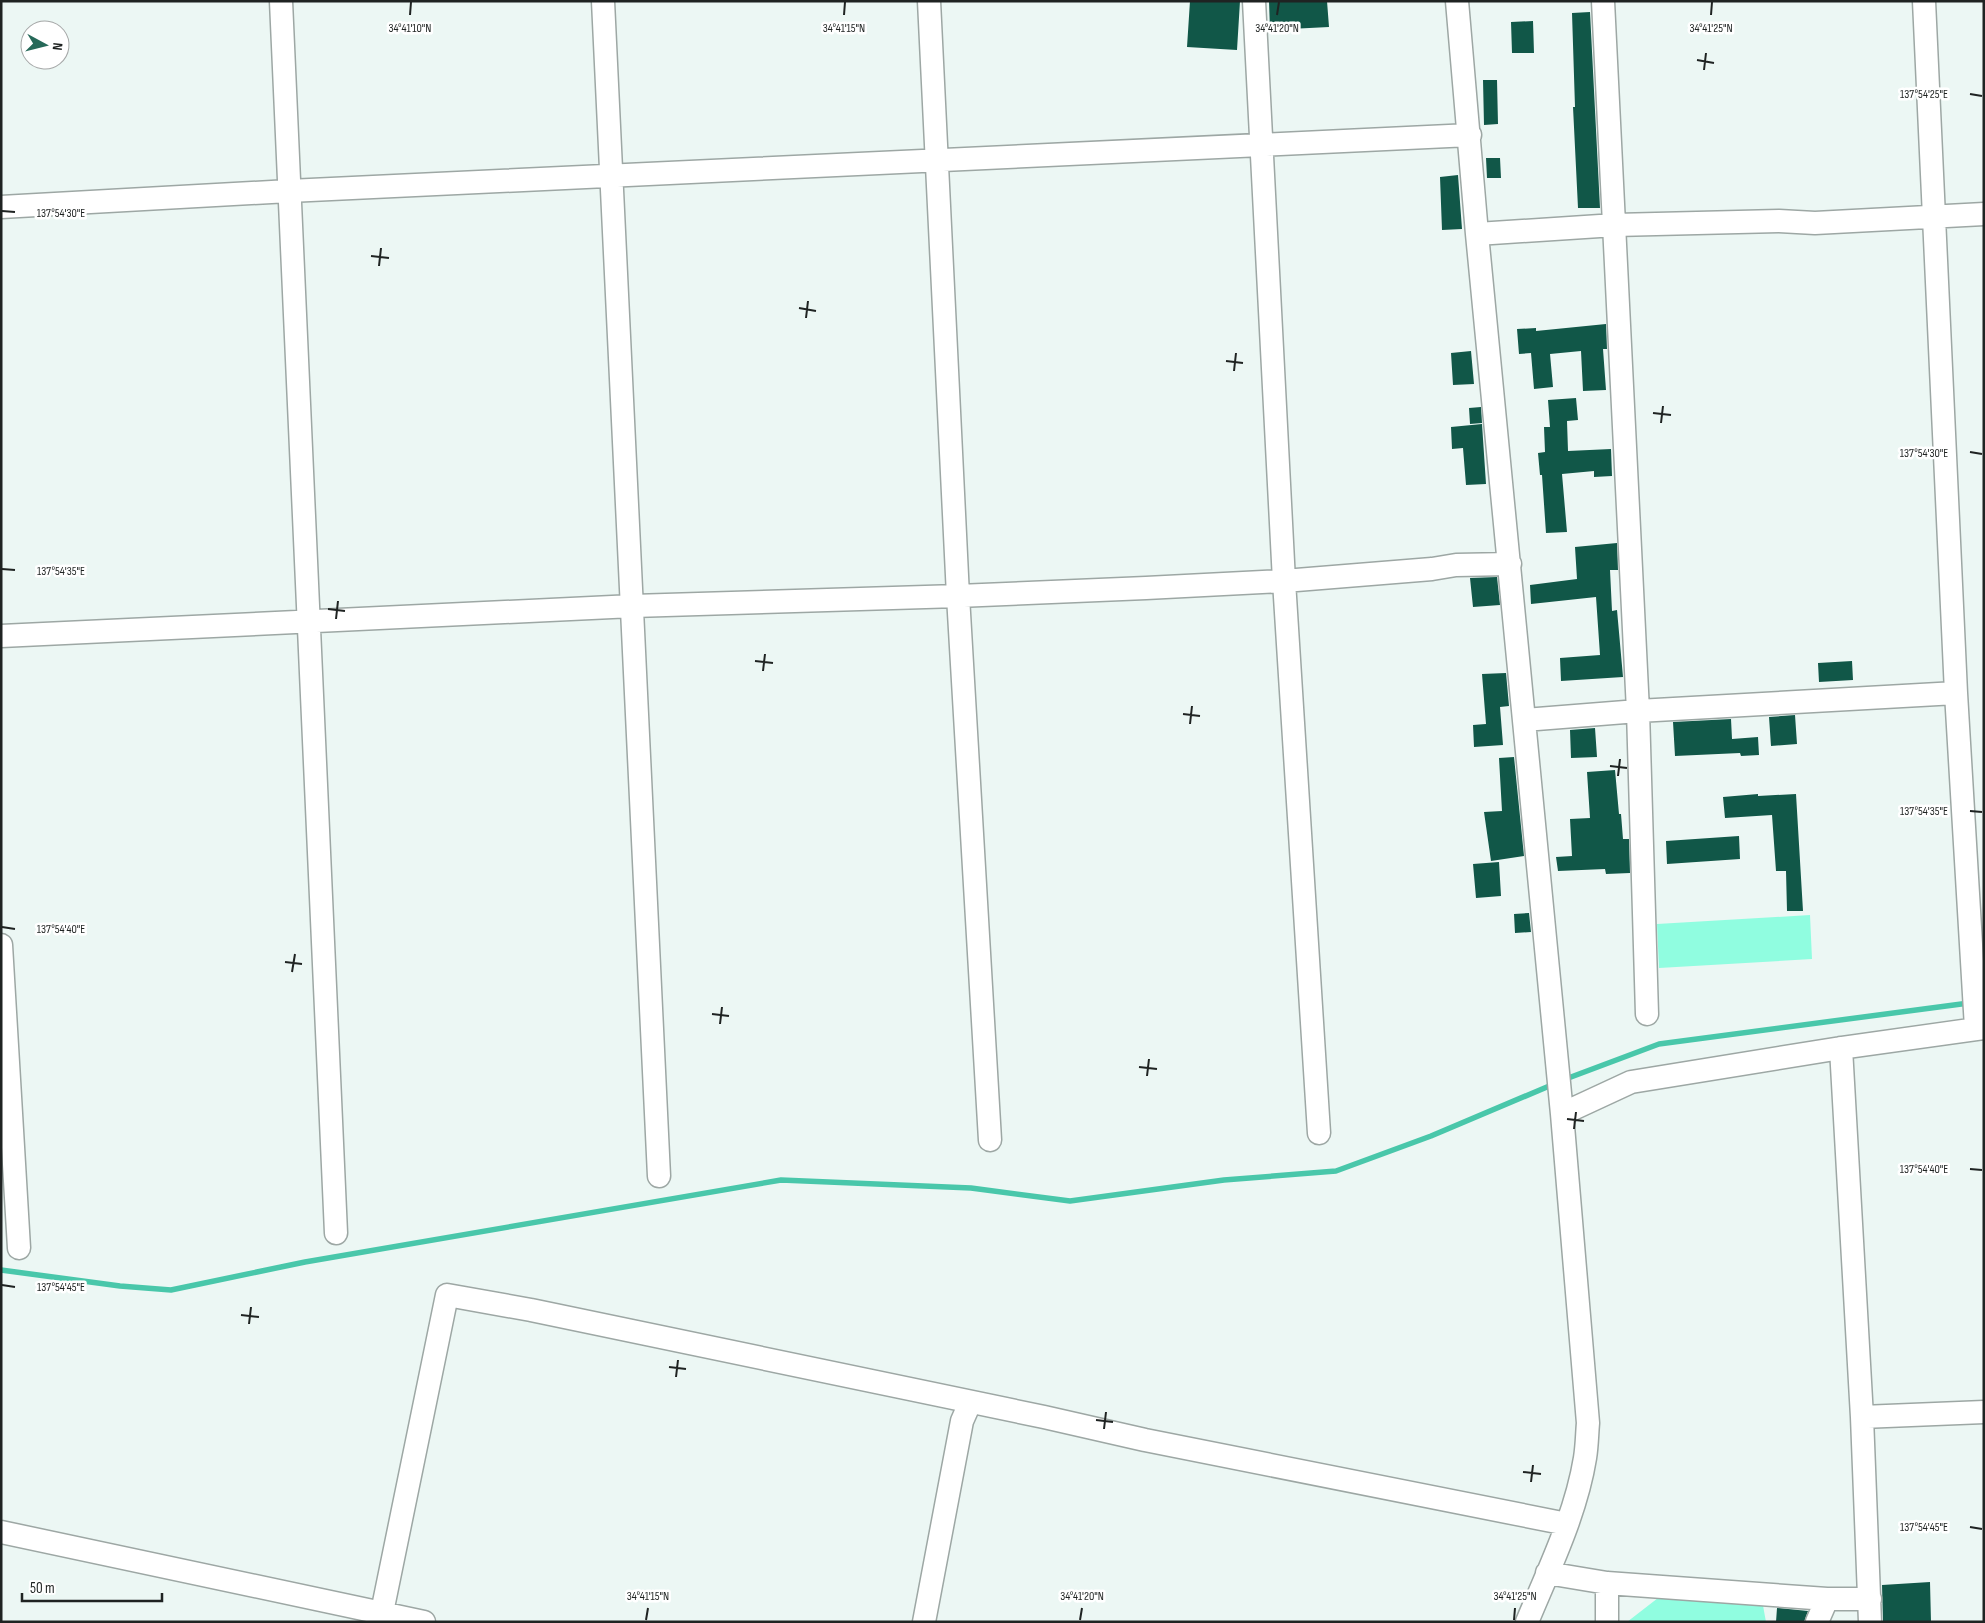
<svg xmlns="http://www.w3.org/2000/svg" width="1985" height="1623" font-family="'Sofia Sans Condensed',sans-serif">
  <rect width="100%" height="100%" fill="#ecf7f4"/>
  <path fill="#90fde0" d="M1810 915 1812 959 1659 968 1657 924Z
    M1658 1598 1762 1600 1766 1622H1627Z"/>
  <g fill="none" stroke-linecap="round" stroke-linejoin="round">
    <path stroke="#49c7aa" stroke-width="5.5" d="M1563 1080 1659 1044 1969 1003
      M1 1270 120 1286 171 1290 305 1262 781 1180 971 1188 1070 1201 1224 1180 1336 1171 1431 1136 1554 1084"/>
  </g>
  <path fill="#115748" d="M1190 1H1240L1237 50 1187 47Z
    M1269 1H1327L1329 27 1270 30Z
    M1590 12 1600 208H1578L1573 107H1575L1572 13Z
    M1533 21 1534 53H1512L1511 22Z
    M1483 80H1497L1498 124 1484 125Z
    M1486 158H1500L1501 178H1487Z
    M1458 175 1462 229 1442 230 1440 177Z
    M1606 324 1607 349H1603L1606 390 1583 391 1581 351 1550 354 1553 387 1534 389 1531 353 1519 354 1517 329 1536 328V331Z
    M1471 351 1474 384 1453 385 1451 353Z
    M1576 398 1578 420 1567 421 1568 451 1611 449 1612 476 1594 477V471L1562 474 1567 532 1546 533 1542 475H1540L1538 453 1545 452 1544 427H1550L1548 400Z
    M1481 407 1482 423 1470 424 1469 408Z
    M1482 424 1486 484 1466 485 1463 448 1452 449 1451 427Z
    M1617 543 1618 570H1610L1612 611 1617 610 1623 677 1561 681 1560 658 1600 655 1596 597 1531 604 1530 585 1577 579 1575 547Z
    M1497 577 1500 605 1473 607 1470 578Z
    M1852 661 1853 680 1819 682 1818 663Z
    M1506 673 1509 706 1500 707 1503 745 1474 747 1473 725 1486 724 1482 674Z
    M1795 715 1797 744 1771 746 1769 717Z
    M1731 719 1732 739 1758 737 1759 755 1741 756 1740 753 1675 756 1673 722Z
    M1595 728 1597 757 1571 758 1570 730Z
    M1514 757 1524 856 1491 861 1484 812 1502 811 1499 758Z
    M1615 770 1619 814H1621L1623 839H1629L1630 873 1606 874 1605 869 1558 871 1556 857 1572 856 1570 819 1590 818 1587 772Z
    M1758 794V796L1796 794 1803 911H1787L1786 871H1776L1772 815 1725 818 1723 797Z
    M1739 836 1740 859 1667 864 1666 841Z
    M1499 862 1501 896 1476 898 1473 864Z
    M1529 913 1531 932 1515 933 1514 914Z
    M1930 1582 1931 1622H1883L1882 1585Z
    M1777 1608 1808 1611 1804 1622H1776Z"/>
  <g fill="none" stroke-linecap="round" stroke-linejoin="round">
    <defs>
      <path id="minor" d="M281 1 336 1233
        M603 1 659 1176
        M929 1 958 596 990 1140
        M1254 1 1284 581 1319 1133
        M1457 1 1477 234 1562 1114 1588 1423C1587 1434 1587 1446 1585 1458 1576 1514 1549 1569 1527 1622
        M1603 1 1638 711 1647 1014
        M1924 1 1956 693 1976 1028
        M1 207 289 191 1470 135
        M1477 234 1615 225 1779 221 1815 223 1984 214
        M1 636 633 606 958 596 1146 588 1284 581 1432 569 1456 565 1510 564
        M1524 720 1638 711 1956 693
        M1 945 19 1248
        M1841 1048 1862 1417 1870 1622
        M1562 1114 1631 1082 1841 1048 1984 1028
        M1862 1417 1984 1412
        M1 1532 424 1622
        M1547 1573 1607 1583 1827 1599H1870
        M1607 1583V1622
        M380 1622 447 1295 531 1310 1044 1417 1145 1440 1567 1524
        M924 1622 962 1421 970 1403
        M1817 1622 1827 1599"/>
    </defs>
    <use href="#minor" stroke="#9da7a4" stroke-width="25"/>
    <use href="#minor" stroke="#fff" stroke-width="22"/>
  </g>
  <path fill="none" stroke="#1f2322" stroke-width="2" d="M410 15 411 2M844 15 845 2M1277 15 1279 2M1711 15 1712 2M1697 60 1714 63M1704 70 1706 53M1970 94 1982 96M2 211 15 212M371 256 389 258M379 266 381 248M799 308 816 311M806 318 808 301M1226 361 1243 363M1234 371 1236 353M1653 413 1671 415M1661 423 1663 406M1970 452 1982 454M2 569 15 570M328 609 345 611M336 619 338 601M755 661 773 663M763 671 765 654M1183 714 1200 716M1190 724 1192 706M1610 766 1627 768M1618 776 1620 759M1970 811 1982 812M2 927 15 929M285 962 302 964M292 972 295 954M712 1014 729 1016M720 1024 722 1007M1139 1067 1157 1069M1147 1076 1149 1059M1567 1119 1584 1121M1574 1129 1576 1112M1970 1169 1982 1170M2 1285 15 1287M241 1315 259 1317M249 1324 251 1307M669 1367 686 1369M676 1377 678 1360M1096 1420 1113 1422M1104 1429 1106 1412M1523 1472 1541 1474M1531 1482 1533 1465M1970 1527 1982 1529M646 1620 648 1608M1080 1620 1082 1608M1514 1620 1515 1608"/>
  <g font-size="12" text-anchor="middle" fill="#1f2322" stroke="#fff" stroke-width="5" stroke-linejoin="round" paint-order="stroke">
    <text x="410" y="32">34°41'10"N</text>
    <text x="844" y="32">34°41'15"N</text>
    <text x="1277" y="32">34°41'20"N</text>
    <text x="1711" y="32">34°41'25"N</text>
    <text x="1924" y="98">137°54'25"E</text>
    <text x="61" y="217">137°54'30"E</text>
    <text x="1924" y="457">137°54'30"E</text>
    <text x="61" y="575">137°54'35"E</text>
    <text x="1924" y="815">137°54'35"E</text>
    <text x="61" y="933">137°54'40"E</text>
    <text x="1924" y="1173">137°54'40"E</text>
    <text x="61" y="1291">137°54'45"E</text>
    <text x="1924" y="1531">137°54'45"E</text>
    <text x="648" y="1600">34°41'15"N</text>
    <text x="1082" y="1600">34°41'20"N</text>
    <text x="1515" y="1600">34°41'25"N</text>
  </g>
  <rect width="1985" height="1623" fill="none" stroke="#1f2322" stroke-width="5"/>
  <g transform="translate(45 45) rotate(97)"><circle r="24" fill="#ffffff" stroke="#a5a7a7"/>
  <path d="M0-4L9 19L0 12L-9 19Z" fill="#266959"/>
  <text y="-8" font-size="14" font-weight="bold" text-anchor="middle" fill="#1f2322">N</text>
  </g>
  <path d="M22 1593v8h140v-8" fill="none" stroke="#1f2322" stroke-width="2.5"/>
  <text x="30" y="1593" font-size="15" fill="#1f2322" stroke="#ffffff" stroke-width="4" paint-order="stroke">50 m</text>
</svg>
